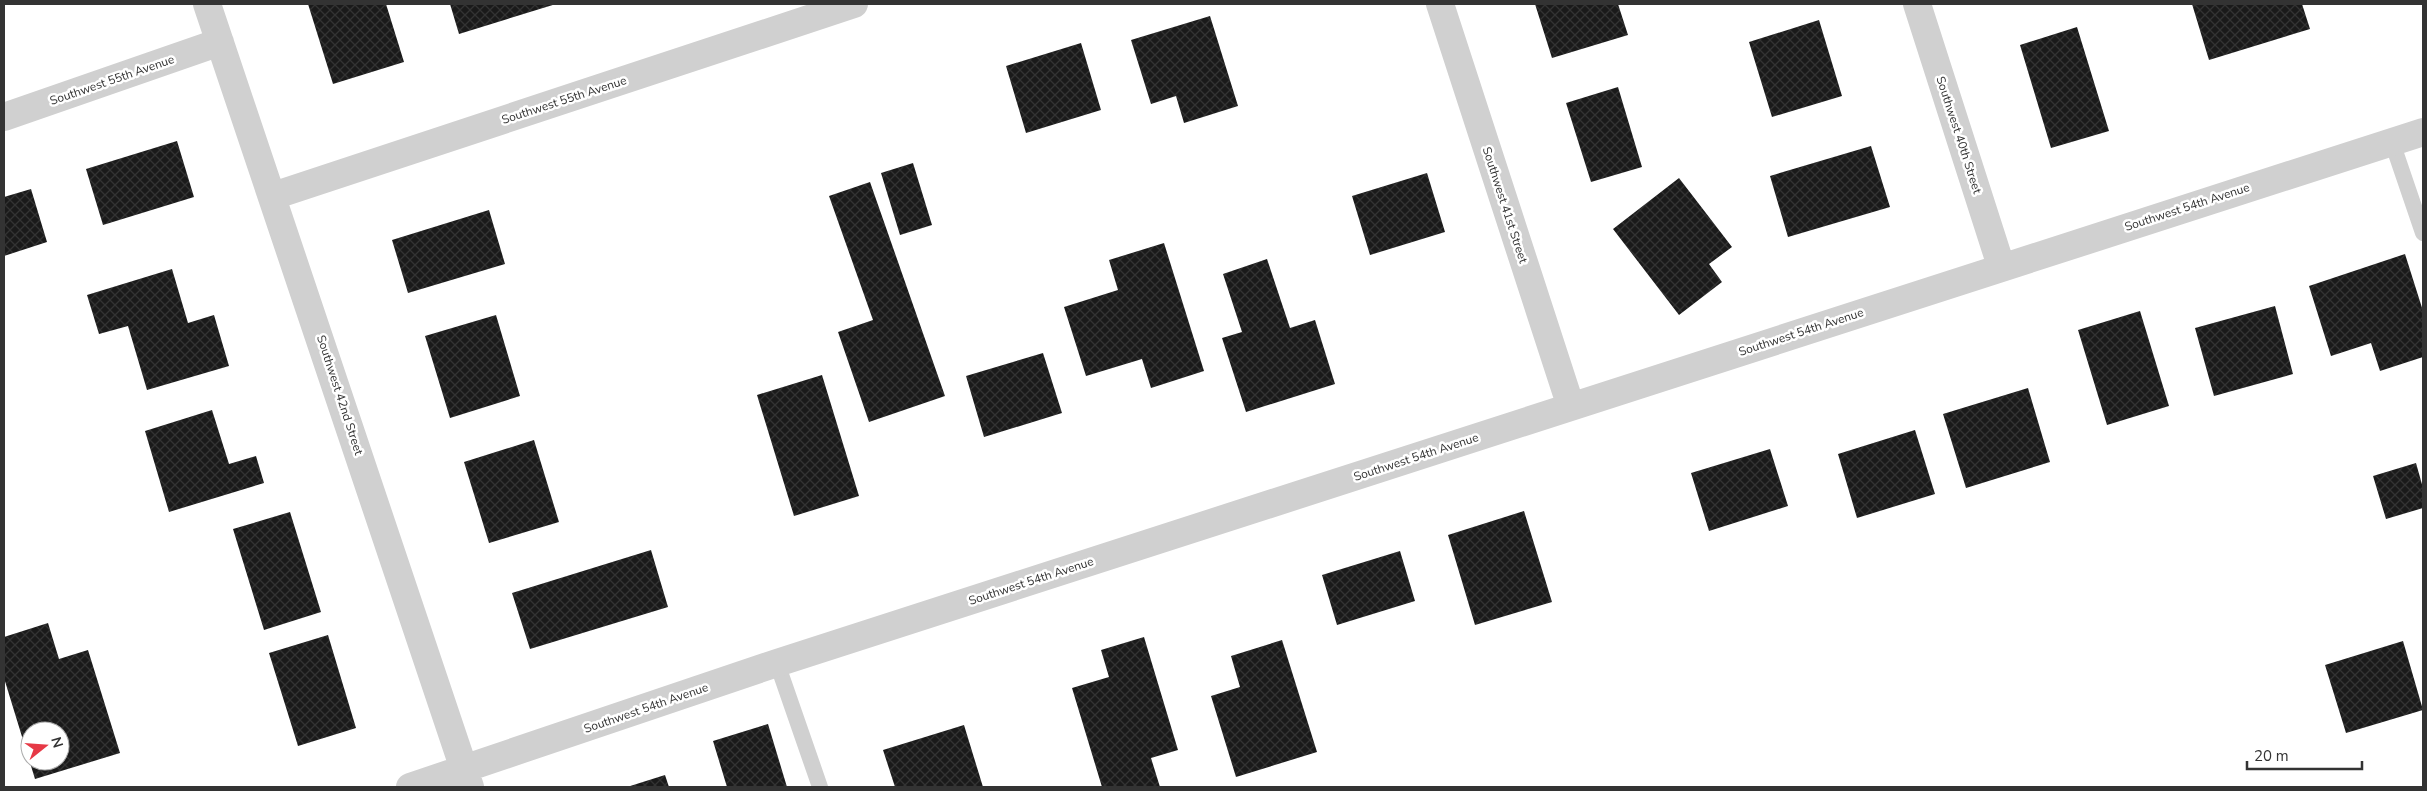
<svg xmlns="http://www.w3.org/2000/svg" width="2427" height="791" font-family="'Nunito Sans',sans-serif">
  <defs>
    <pattern id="building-cross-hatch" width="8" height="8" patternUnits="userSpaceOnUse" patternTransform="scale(1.25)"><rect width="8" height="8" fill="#1a1a1a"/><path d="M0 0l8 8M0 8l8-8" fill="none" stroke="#333"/></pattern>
  </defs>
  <rect width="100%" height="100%" fill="#fff"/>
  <path fill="url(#building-cross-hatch)" fill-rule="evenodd" d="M308 4H386L404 62 333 84Z
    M450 4H556L459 34Z
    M1535 4H1618L1628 35 1552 58Z
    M2192 4H2302L2310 29 2209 60Z
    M1210 16 1238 106 1184 123 1176 96 1151 104 1131 40Z
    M1819 20 1842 96 1772 117 1749 42Z
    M2077 27 2109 131 2051 148 2020 45Z
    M1081 43 1101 110 1026 133 1006 66Z
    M1618 87 1642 167 1591 182 1566 103Z
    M177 141 194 197 103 225 86 169Z
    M1871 146 1890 207 1788 237 1770 176Z
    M913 163 932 225 900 235 881 173Z
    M1427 173 1445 232 1370 255 1352 196Z
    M1679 178 1732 247 1709 264 1722 282 1679 315 1613 229Z
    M870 182 945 396 869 422 838 332 873 320 829 196Z
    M31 189 47 242 4 256V197Z
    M489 210 505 264 408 293 392 240Z
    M1164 243 1204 371 1151 388 1142 359 1086 376 1064 307 1118 290 1109 260Z
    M2405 254 2423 311V357L2380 371 2371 343 2331 356 2309 286Z
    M1267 259 1290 328 1315 320 1335 384 1246 412 1222 338 1242 332 1223 274Z
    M172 269 188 323 214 315 229 366 147 390 128 326 99 334 87 295Z
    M2275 306 2293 374 2214 396 2195 328Z
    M2140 311 2169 406 2107 425 2078 330Z
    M496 315 520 396 450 418 425 336Z
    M1043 353 1062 413 984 437 966 376Z
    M822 375 859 496 794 516 757 395Z
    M2028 388 2050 462 1966 488 1943 414Z
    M212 410 229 464 256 456 264 483 169 512 145 431Z
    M1915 430 1935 494 1857 518 1838 454Z
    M534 440 559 522 489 543 464 462Z
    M1770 449 1788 506 1709 531 1691 473Z
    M2416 463 2423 488V508L2386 519 2373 476Z
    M1524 511 1552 602 1475 625 1448 535Z
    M290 512 321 612 264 630 233 529Z
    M651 550 668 607 530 649 512 593Z
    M1400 551 1415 601 1337 625 1322 575Z
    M48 623 59 659 88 650 120 753 35 779 4 678V637ZM30 731H60V761H30Z
    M328 635 356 728 298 746 269 653Z
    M1144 637 1178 750 1151 758 1160 787H1102L1072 688 1109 677 1101 650Z
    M1282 640 1317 752 1236 777 1211 696 1240 687 1231 656Z
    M2403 641 2423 710 2346 733 2325 665Z
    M768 724 787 787H727L713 741Z
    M964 725 983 787H895L883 750Z
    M665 775 669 787H627Z"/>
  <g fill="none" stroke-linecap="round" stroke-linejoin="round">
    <path stroke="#d0d0d0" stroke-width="16" d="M2392 142 2423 233
      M777 663 820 787"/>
    <path stroke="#d0d0d0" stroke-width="28" d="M207 4 470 787
      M1440 4 1571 407
      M1917 4 2001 266
      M4 117 220 42
      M273 196 854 4
      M410 787 777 663 2423 132"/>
  </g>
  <g text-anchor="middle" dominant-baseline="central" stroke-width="5" stroke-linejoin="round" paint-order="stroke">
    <g font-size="12" fill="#333" stroke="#fff">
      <text transform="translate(112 80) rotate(-19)">Southwest 55th Avenue</text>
      <text transform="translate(564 100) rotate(-18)">Southwest 55th Avenue</text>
      <text transform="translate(1959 135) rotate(72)">Southwest 40th Street</text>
      <text transform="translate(1505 205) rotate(72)">Southwest 41st Street</text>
      <text transform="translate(2187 207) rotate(-18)">Southwest 54th Avenue</text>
      <text transform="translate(1801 332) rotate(-18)">Southwest 54th Avenue</text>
      <text transform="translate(340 395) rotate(72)">Southwest 42nd Street</text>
      <text transform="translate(1416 457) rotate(-18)">Southwest 54th Avenue</text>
      <text transform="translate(1031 581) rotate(-18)">Southwest 54th Avenue</text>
      <text transform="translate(646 708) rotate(-19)">Southwest 54th Avenue</text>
    </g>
  </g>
  <rect width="2427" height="791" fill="none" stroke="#333333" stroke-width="10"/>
  <g transform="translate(45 746) rotate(73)"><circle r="24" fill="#ffffff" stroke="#adadad"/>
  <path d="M0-4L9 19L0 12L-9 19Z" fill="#e63946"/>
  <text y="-8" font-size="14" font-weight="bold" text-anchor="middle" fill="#333333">N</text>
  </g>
  <path d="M2247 761v8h115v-8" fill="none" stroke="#333333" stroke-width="2.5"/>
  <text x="2254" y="761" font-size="15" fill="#333333" stroke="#ffffff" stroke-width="4" paint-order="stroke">20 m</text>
</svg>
